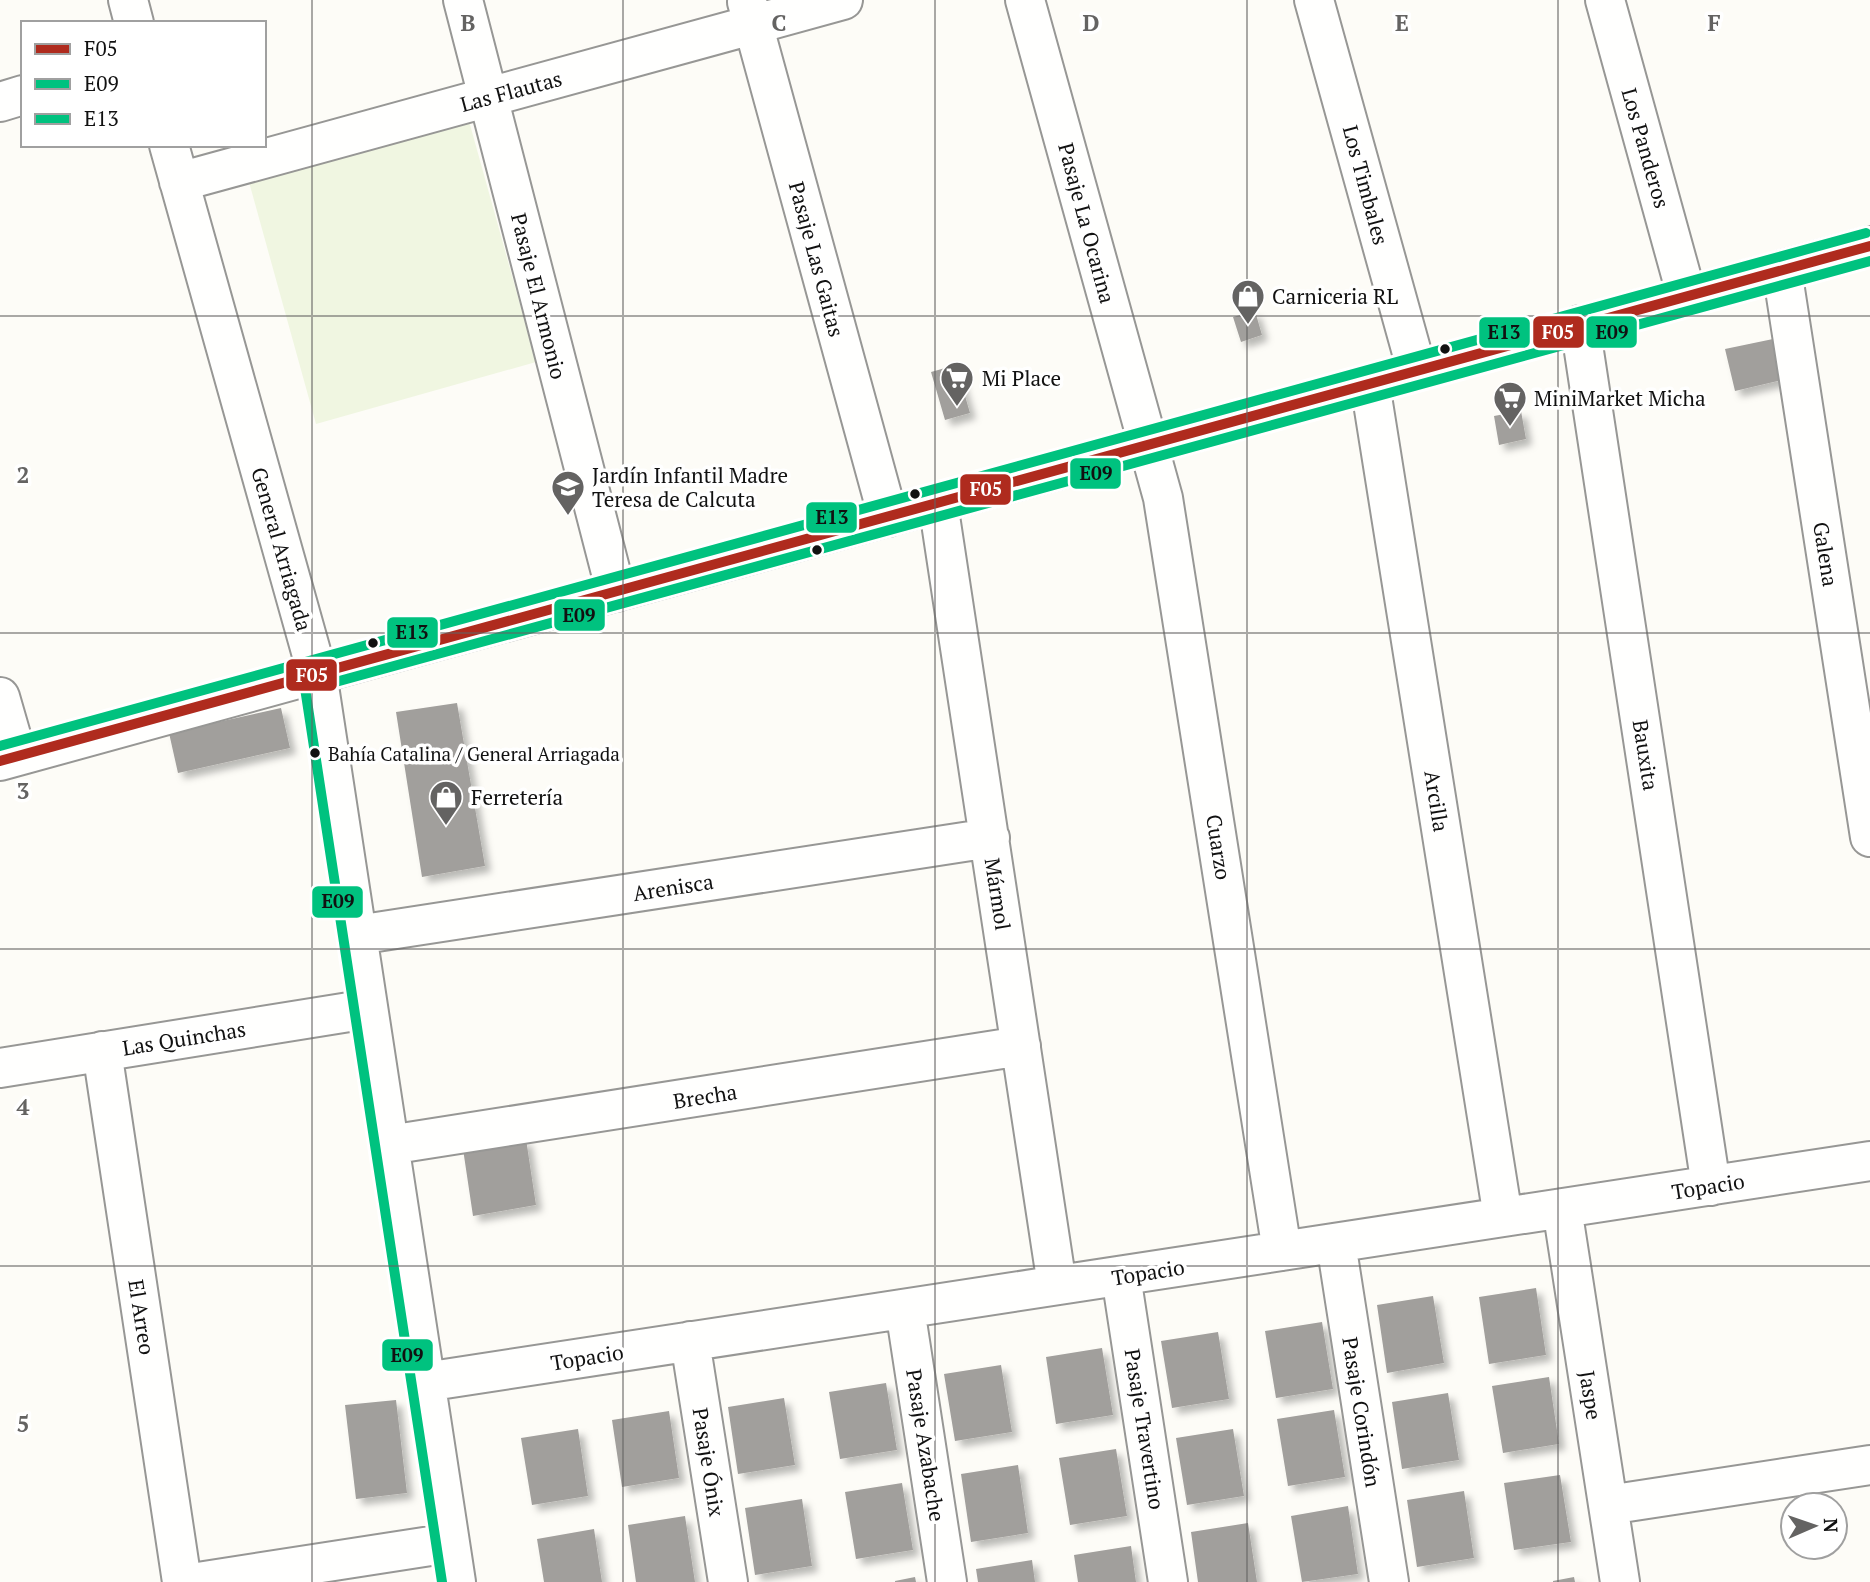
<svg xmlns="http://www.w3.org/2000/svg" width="1870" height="1582" font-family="'PT Serif',serif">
  <defs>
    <filter id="shadow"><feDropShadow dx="6" dy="6" stdDeviation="3.5" flood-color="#0004"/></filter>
  </defs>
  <rect width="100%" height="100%" fill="#fdfcf7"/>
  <path fill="#f0f6e1" d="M469 121 536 362 316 424 249 182Z"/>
  <path fill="#a19f9c" filter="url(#shadow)" d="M1255 311 1262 335 1241 342 1233 317Z
    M1773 339 1782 380 1735 391 1725 349Z
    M956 365 970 413 945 420 931 372Z
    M1521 411 1526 439 1499 445 1494 416Z
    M457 703 485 866 422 877 396 712Z
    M281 708 290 748 178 773 169 733Z
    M526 1139 536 1205 473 1216 463 1149Z
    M1536 1288 1546 1355 1489 1364 1479 1297Z
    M1433 1296 1444 1363 1387 1373 1377 1305Z
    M1322 1322 1333 1389 1276 1398 1265 1331Z
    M1218 1332 1229 1399 1172 1408 1161 1341Z
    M1102 1348 1113 1415 1056 1424 1046 1357Z
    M1001 1365 1012 1432 955 1441 944 1374Z
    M1549 1377 1559 1444 1503 1453 1492 1386Z
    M886 1383 897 1450 840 1459 829 1392Z
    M1448 1393 1459 1460 1402 1469 1392 1402Z
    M784 1398 795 1465 738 1474 728 1407Z
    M396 1400 407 1493 356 1499 345 1405Z
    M1334 1410 1345 1477 1288 1486 1277 1419Z
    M669 1411 679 1478 622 1487 612 1420Z
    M578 1429 588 1496 532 1505 521 1438Z
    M1233 1429 1244 1496 1187 1505 1176 1438Z
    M1116 1449 1127 1516 1070 1525 1059 1458Z
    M1018 1465 1028 1533 971 1542 961 1474Z
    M1560 1475 1571 1542 1514 1550 1504 1483Z
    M902 1483 913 1550 856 1559 845 1492Z
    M1464 1491 1474 1558 1417 1567 1407 1500Z
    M802 1499 812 1566 755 1575 745 1508Z
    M1348 1506 1358 1574 1302 1582 1291 1516Z
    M685 1516 695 1582H636L628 1525Z
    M1248 1523 1257 1582H1198L1191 1532Z
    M594 1529 602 1582H544L537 1539Z
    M1131 1546 1136 1582H1078L1074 1555Z
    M1032 1560 1035 1582H978L976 1569Z
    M915 1577 916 1582H895V1581Z
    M1574 1577 1575 1582H1553V1581Z"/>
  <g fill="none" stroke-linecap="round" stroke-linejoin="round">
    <defs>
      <path id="minor" d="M128 0 134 23
        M463 0 616 592
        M1025 0 1163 498 1282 1251
        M1314 0 1417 371
        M1605 0 1687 297
        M747 2 888 517
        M0 102 23 95
        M169 145 317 673 456 1582
        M179 182 843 0
        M1782 270 1870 837
        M1580 325 1711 1186
        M1370 384 1503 1217
        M938 503 1057 1285
        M0 697 17 756
        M0 761 1870 246
        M357 935 990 838
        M102 1051 182 1582
        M0 1068 368 1009
        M389 1145 1021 1046
        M1562 1208 1620 1582
        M1336 1243 1389 1582
        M1121 1276 1168 1582
        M905 1309 947 1582
        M690 1341 728 1582
        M425 1382 1870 1161
        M1608 1505 1870 1465
        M198 1582 450 1543"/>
    </defs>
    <use href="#minor" stroke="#979795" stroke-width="42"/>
    <use href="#minor" stroke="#fffffe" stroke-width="38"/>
    <defs>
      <path id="bus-1" d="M0 761 1870 246"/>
      <path id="bus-2" d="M303 675 442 1582
        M321 686 1870 261"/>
      <path id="bus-3" d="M0 746 1866 233"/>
    </defs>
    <use href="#bus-1" stroke="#fff" stroke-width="16"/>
    <use href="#bus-2" stroke="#fff" stroke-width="16"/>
    <use href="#bus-3" stroke="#fff" stroke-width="16"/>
    <use href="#bus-1" stroke="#af2b1e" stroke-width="10"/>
    <use href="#bus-2" stroke="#00c27f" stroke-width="10"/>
    <use href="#bus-3" stroke="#00c27f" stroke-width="10"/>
  </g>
  <path fill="none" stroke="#646362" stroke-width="2" stroke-opacity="0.55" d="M312 0V1582M623 0V1582M935 0V1582M1247 0V1582M1558 0V1582M0 316H1870M0 633H1870M0 949H1870M0 1266H1870"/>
  <defs>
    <symbol id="shop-pin" viewBox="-11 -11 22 30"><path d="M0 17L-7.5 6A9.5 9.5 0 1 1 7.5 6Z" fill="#646362" stroke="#fff"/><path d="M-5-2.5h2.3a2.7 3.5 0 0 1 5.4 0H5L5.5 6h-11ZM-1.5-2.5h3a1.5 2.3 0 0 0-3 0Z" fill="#fff"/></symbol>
    <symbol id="supermarket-pin" viewBox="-11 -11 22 30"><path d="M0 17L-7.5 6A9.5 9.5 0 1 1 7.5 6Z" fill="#646362" stroke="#fff"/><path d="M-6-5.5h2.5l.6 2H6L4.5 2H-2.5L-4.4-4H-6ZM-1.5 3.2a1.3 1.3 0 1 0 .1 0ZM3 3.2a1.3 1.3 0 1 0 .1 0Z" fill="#fff"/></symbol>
    <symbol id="school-pin" viewBox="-11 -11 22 30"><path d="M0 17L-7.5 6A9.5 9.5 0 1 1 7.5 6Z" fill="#646362" stroke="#fff"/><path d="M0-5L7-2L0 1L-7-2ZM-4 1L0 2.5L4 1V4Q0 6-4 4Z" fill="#fff"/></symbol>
  </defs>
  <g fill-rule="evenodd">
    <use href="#shop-pin" x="1229" y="277" width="38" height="52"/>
    <use href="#supermarket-pin" x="938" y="359" width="38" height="52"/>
    <use href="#supermarket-pin" x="1491" y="379" width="38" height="52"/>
    <use href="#school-pin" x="549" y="468" width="38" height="52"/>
    <use href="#shop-pin" x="427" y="778" width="38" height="52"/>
  </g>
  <g fill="#111" stroke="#fff" stroke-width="2.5">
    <circle cx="1445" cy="349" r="6"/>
    <circle cx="915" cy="494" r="6"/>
    <circle cx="817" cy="550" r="6"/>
    <circle cx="373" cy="643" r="6"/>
    <circle cx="315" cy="753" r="6"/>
  </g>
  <g text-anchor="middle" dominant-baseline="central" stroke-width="7" stroke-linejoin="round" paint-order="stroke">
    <g font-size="19" fill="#111" stroke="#fff" text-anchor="start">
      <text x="328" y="753">Bahía Catalina / General Arriagada</text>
    </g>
    <g font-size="21" fill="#111" stroke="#fff">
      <text transform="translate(511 91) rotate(-15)">Las Flautas</text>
      <text transform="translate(1646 148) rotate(74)">Los Panderos</text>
      <text transform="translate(1366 185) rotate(75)">Los Timbales</text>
      <text transform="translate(1087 223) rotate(75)">Pasaje La Ocarina</text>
      <text transform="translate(817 259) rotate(75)">Pasaje Las Gaitas</text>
      <text transform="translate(539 296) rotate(76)">Pasaje El Armonio</text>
      <text transform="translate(282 549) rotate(74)">General Arriagada</text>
      <text transform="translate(1826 554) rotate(81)">Galena</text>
      <text transform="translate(1646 755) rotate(81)">Bauxita</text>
      <text transform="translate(1437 801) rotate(81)">Arcilla</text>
      <text transform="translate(1219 847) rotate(81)">Cuarzo</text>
      <text transform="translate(673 887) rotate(-9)">Arenisca</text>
      <text transform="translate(998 894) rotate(81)">Mármol</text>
      <text transform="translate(184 1038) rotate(-9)">Las Quinchas</text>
      <text transform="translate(705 1096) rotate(-9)">Brecha</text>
      <text transform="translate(1708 1186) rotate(-9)">Topacio</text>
      <text transform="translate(1148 1272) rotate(-9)">Topacio</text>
      <text transform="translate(142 1317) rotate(81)">El Arreo</text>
      <text transform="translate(587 1357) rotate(-9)">Topacio</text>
      <text transform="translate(1591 1395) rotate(81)">Jaspe</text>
      <text transform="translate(1362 1412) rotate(81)">Pasaje Corindón</text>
      <text transform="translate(1145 1429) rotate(81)">Pasaje Travertino</text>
      <text transform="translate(926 1445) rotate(81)">Pasaje Azabache</text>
      <text transform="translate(709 1462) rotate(81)">Pasaje Ónix</text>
    </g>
    <g font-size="21" fill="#111" stroke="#fff" text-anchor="start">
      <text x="1272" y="296">Carniceria RL</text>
      <text x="982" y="378">Mi Place</text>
      <text x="1534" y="398">MiniMarket Micha</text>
      <text x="592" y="475">Jardín Infantil Madre<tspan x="592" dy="24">Teresa de Calcuta</tspan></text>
      <text x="471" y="797">Ferretería</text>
    </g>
  </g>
  <g font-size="23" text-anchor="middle" font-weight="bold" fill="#646362" stroke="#fff" stroke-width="7" stroke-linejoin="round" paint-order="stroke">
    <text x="468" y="31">B</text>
    <text x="779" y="31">C</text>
    <text x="1091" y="31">D</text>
    <text x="1402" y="31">E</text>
    <text x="1714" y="31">F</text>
    <text x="23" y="483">2</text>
    <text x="23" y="799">3</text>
    <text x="23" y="1115">4</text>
    <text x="23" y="1432">5</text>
  </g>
  <g stroke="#fff" stroke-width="2.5">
    <rect x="1585" y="315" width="53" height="34" rx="7" fill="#00c27f"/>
    <rect x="1532" y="315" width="53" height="34" rx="7" fill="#af2b1e"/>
    <rect x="1478" y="316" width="53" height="33" rx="7" fill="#00c27f"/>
    <rect x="1069" y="457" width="53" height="33" rx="7" fill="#00c27f"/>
    <rect x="959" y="473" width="53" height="33" rx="7" fill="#af2b1e"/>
    <rect x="805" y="501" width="53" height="33" rx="7" fill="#00c27f"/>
    <rect x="553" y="598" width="53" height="34" rx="7" fill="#00c27f"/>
    <rect x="386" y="616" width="53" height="33" rx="7" fill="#00c27f"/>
    <rect x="285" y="658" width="53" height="34" rx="7" fill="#af2b1e"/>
    <rect x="311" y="885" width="53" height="34" rx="7" fill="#00c27f"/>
    <rect x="381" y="1338" width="53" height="34" rx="7" fill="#00c27f"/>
  </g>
  <g font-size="19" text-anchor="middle" font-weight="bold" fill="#fff">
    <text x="1558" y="339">F05</text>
    <text x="986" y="496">F05</text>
    <text x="312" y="682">F05</text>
  </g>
  <g font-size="19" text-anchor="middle" font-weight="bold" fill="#111">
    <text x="1612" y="339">E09</text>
    <text x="1504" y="339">E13</text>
    <text x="1096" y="480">E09</text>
    <text x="832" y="524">E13</text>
    <text x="579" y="622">E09</text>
    <text x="412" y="639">E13</text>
    <text x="338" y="908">E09</text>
    <text x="407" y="1362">E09</text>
  </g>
  <rect x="21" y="21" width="245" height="126" fill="#ffffff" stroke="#a0a0a0" stroke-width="2"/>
  <rect x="35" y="44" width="35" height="10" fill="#af2b1e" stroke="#a0a0a0" stroke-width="2"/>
  <text x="84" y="56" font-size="21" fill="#111111">F05</text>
  <rect x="35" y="79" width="35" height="10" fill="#00c27f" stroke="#a0a0a0" stroke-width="2"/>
  <text x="84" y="91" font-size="21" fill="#111111">E09</text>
  <rect x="35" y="114" width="35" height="10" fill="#00c27f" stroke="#a0a0a0" stroke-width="2"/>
  <text x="84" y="126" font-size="21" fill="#111111">E13</text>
  <g transform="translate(1814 1526) rotate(88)"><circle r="33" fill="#ffffff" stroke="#a0a0a0" stroke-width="2"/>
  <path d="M0-5L12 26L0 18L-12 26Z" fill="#646362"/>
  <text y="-10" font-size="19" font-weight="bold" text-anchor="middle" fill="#111111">N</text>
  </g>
</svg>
